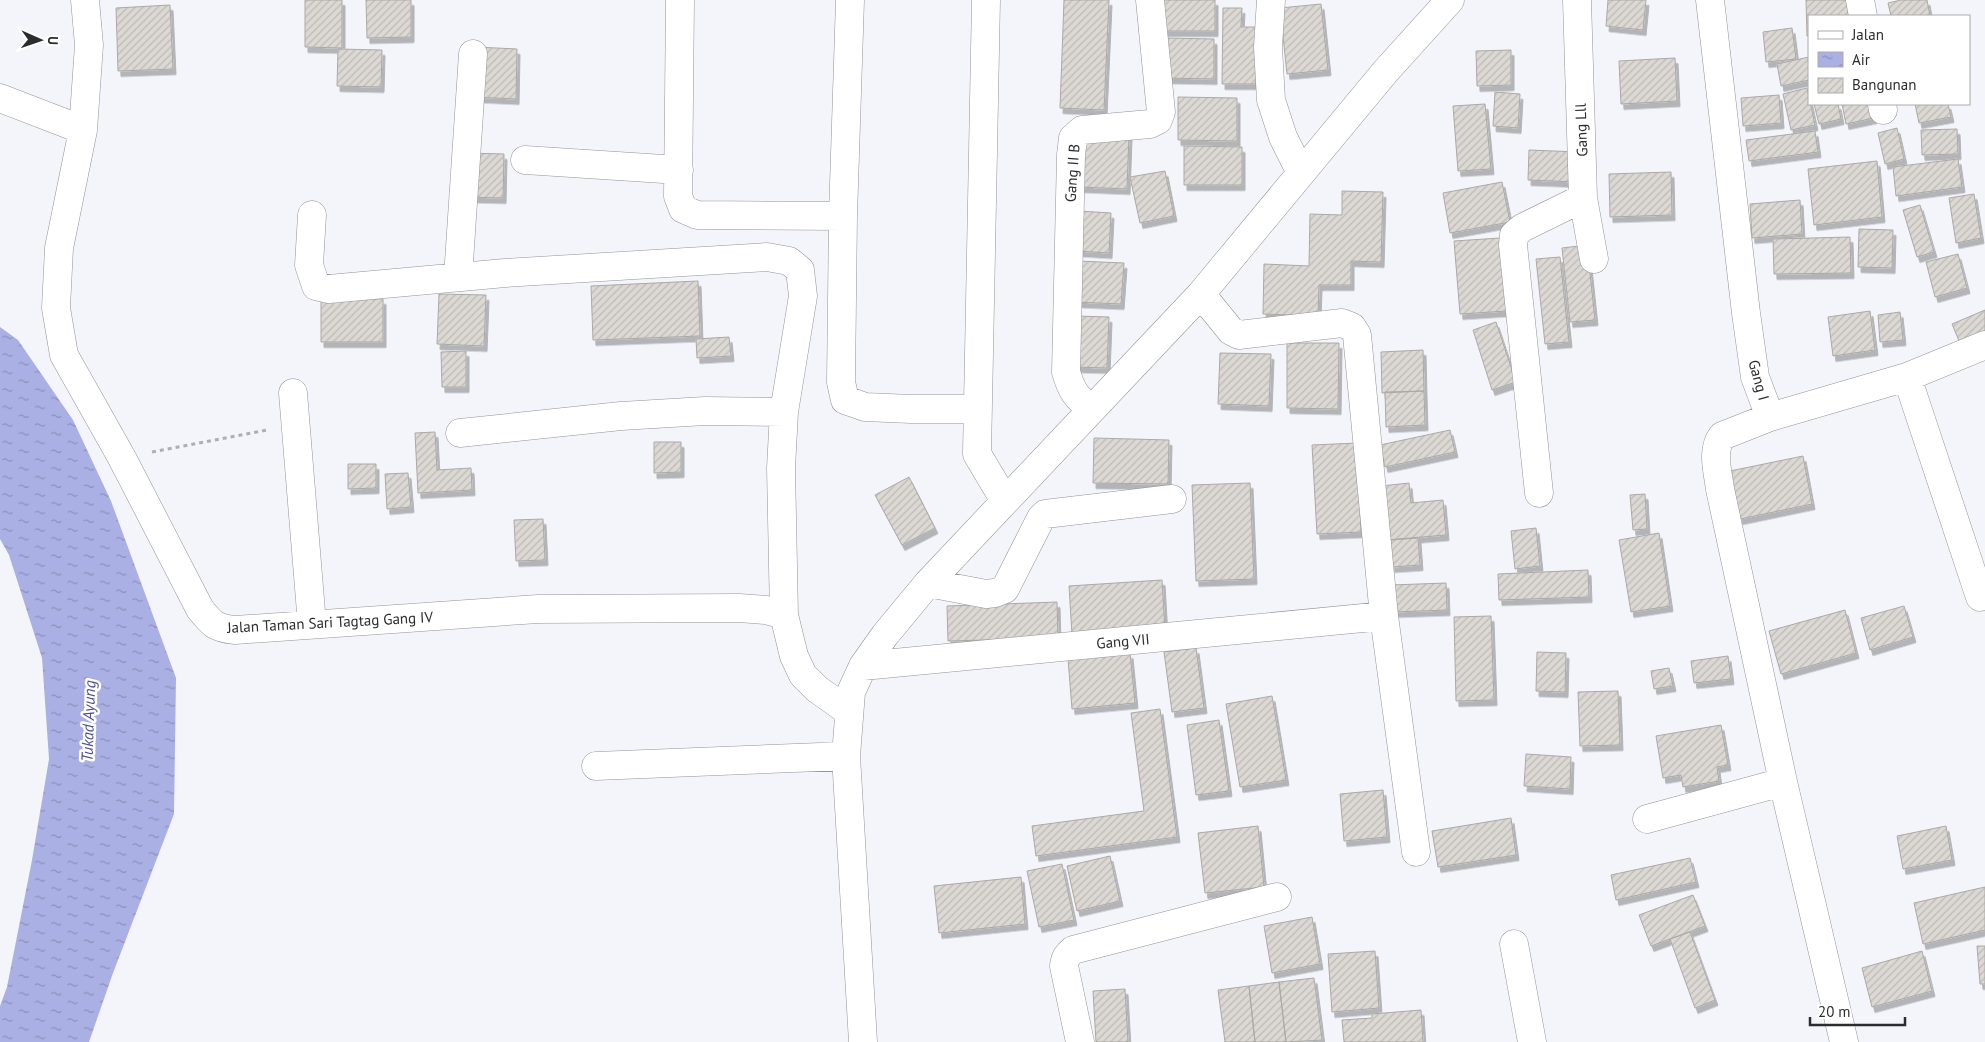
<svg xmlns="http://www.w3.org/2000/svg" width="1985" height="1042" font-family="'PT Sans',sans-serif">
  <defs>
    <pattern id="water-ripples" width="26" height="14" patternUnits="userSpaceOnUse" patternTransform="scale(1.25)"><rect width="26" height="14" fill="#abb0e4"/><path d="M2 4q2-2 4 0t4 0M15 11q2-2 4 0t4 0" fill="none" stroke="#8b8fb9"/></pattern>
    <pattern id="building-hatch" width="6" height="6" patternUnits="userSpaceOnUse" patternTransform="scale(1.25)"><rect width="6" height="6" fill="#dcd9d4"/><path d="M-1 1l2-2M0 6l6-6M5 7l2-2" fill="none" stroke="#bdbab6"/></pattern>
    <filter id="shadow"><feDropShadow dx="3" dy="5.5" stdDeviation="0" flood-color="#0004"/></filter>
  </defs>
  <rect width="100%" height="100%" fill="#f4f5fb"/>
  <path fill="url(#water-ripples)" d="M0 327 18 340 73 420 111 501 176 678 174 814 113 973 89 1042H0V1006L7 987 32 860 49 759 42 658 9 555 0 539Z"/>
  <path fill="url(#building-hatch)" stroke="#aca9a4" filter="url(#shadow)" d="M305 0H342V48L305 47Z
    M366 0H411V37L367 38Z
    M1064 0H1109L1104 110 1060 108Z
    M1164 0H1215V31H1165Z
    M1608 0H1646L1643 30 1606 26Z
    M1806 0H1853L1854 16H1809V36H1807Z
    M1901 0H1927L1930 16H1891L1888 3Z
    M1321 4 1328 70 1287 74 1280 8Z
    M170 5 173 69 118 71 116 8Z
    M1223 8H1242L1241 27H1258L1256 84H1222Z
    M1792 28 1796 59 1766 62 1763 32Z
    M1166 38 1214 39V79L1165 78Z
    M476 47 517 49 516 99 474 97Z
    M338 49 382 50 381 87 337 86Z
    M1511 50V85L1477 86 1476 51Z
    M1809 57V80L1781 86 1777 64Z
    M1675 58 1677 101 1621 104 1619 61Z
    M1807 88 1815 125 1791 130 1783 94Z
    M1495 92 1520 94 1518 128 1493 126Z
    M1779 95 1781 123 1743 126 1741 98Z
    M1178 97 1237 98V141L1178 140Z
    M1485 104 1491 169 1458 171 1453 106Z
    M1814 104H1838L1841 119 1819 124Z
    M1842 104H1871L1874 118 1846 124Z
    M1915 104H1948L1951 117 1919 123Z
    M1897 128 1904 159 1885 164 1878 133Z
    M1957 129 1958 154 1922 155 1921 130Z
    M1815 131 1818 152 1749 161 1746 140Z
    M1084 132 1129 134 1127 189 1081 187Z
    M1184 146 1242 147V185H1184Z
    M1529 150 1579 152 1578 182 1528 180Z
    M467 153 504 154 503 198 466 197Z
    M1958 159 1962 187 1896 196 1893 167Z
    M1877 161 1882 217 1814 225 1808 169Z
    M1165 171 1174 216 1140 223 1130 177Z
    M1671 172 1672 215 1610 217 1609 174Z
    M1502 182 1510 222 1450 233 1443 193Z
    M1342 191 1383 192 1381 262 1351 261V285H1319L1318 316 1263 314 1264 264 1309 266 1310 214 1342 215Z
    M1974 194 1981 238 1956 243 1949 198Z
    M1800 200 1802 234 1752 238 1750 204Z
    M1920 205 1934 252 1917 257 1903 210Z
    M1079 211 1111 213 1109 253 1077 251Z
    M1859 229 1893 230 1892 268 1858 267Z
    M1850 237 1851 273 1774 274 1773 239Z
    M1500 238 1506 311 1460 314 1454 241Z
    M1587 245 1595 320 1570 322 1562 248Z
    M1958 254 1967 288 1935 297 1926 262Z
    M1560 257 1569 342 1545 344 1536 259Z
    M1078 261 1124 263 1121 304 1076 302Z
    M698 281 700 336 593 340 591 286Z
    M439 294 486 295 484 346 437 344Z
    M321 298 383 299V342H321Z
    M1985 310V338L1962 348 1952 324Z
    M1870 311 1875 350 1833 356 1828 317Z
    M1900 312 1903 340 1880 342 1878 315Z
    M1076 316 1109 317 1107 368 1074 367Z
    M1496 322 1516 382 1492 390 1473 330Z
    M729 337 731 356 697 358 696 339Z
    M1287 343H1339L1338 409 1287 408Z
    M1423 350 1424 391 1382 393 1381 352Z
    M466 351V387H442L441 352Z
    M1220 353 1271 354 1269 406 1218 404Z
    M1424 391 1425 425 1386 427 1385 392Z
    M1450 430 1455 452 1385 467 1380 445Z
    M435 432 437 470 471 468 472 490 418 493 415 433Z
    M1094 438 1169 440 1168 484 1093 483Z
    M654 442H681V472L654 473Z
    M1357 443 1361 532 1317 534 1312 445Z
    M1803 456 1812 504 1740 519 1730 471Z
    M348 464H376V488L348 489Z
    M408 473 411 507 387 509 385 474Z
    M909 477 935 528 902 545 875 495Z
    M1250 483 1254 579 1196 581 1192 485Z
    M1409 483 1411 503 1443 500 1446 535 1386 540 1381 486Z
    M1645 494 1647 529 1633 530 1630 495Z
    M543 519 545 560 516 561 514 520Z
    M1536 528 1540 566 1515 569 1511 531Z
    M1659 533 1670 606 1631 612 1619 540Z
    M1418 538 1420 565 1392 567 1390 540Z
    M1588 570 1589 597 1499 600 1498 574Z
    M1162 580 1165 630 1072 635 1069 586Z
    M1446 583 1447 610 1392 612 1391 585Z
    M1057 602 1058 638 948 641 947 606Z
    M1904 606 1913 637 1870 650 1861 618Z
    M1845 610 1856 653 1781 674 1769 631Z
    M1491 616 1494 700 1456 701 1454 617Z
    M1196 648 1204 708 1172 712 1164 652Z
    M1537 652 1566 653 1565 692 1536 691Z
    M1130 653 1135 703 1072 709 1068 659Z
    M1728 656 1731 679 1694 683 1691 661Z
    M1669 668 1673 686 1654 689 1651 671Z
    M1618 691 1620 745 1580 746 1578 692Z
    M1272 696 1286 780 1240 787 1226 704Z
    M1160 709 1177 837 1036 856 1032 826 1144 811 1131 713Z
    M1219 720 1229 791 1196 795 1187 725Z
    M1721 725 1728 765 1717 767 1719 781 1683 787 1681 775 1663 778 1656 736Z
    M1526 754 1571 757 1570 789 1524 786Z
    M1383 790 1387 837 1344 841 1340 794Z
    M1511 818 1516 855 1438 867 1432 831Z
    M1258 826 1264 887 1205 893 1198 833Z
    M1946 826 1952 860 1903 869 1897 836Z
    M1110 856 1120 901 1077 911 1067 866Z
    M1690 858 1696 882 1616 900 1611 875Z
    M1062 864 1074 920 1039 927 1027 871Z
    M1021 877 1025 924 939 933 934 886Z
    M1985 887V930L1923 944 1914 903Z
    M1693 895 1705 926 1651 946 1639 915Z
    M1312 917 1320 964 1272 973 1264 926Z
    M1690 932 1715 1000 1695 1008 1670 939Z
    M1977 946H1985V984H1980Z
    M1375 951 1379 1008 1332 1012 1328 954Z
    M1922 951 1932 991 1872 1007 1862 968Z
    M1314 978 1322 1040 1286 1042 1279 982Z
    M1279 982 1286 1042H1255L1249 986Z
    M1249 986 1255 1042H1225L1218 990Z
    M1125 989 1128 1042H1096L1093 991Z
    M1421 1010 1423 1042H1344L1342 1020 1372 1018V1014Z"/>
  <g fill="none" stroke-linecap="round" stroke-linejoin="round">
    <defs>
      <path id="minor" d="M85 0 89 45 83 130 59 248 56 308 64 355 122 458 200 609C212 624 215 628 235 630L538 609 739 608 766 610 784 615
        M680 0 678 196 683 209 697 215 843 216
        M850 0 843 216 841 382 845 400 865 407 911 409H977
        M986 0 977 454 1005 501
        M1271 0 1268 47 1271 100 1283 137 1301 173
        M1577 0 1583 198 1594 259
        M1710 0 1746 313 1755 377 1770 417 1907 377 1980 597
        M1860 0 1863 16
        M0 98 83 130
        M1882 104 1883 110
        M525 160 679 170
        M312 215 309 265 316 286 329 289 505 273 767 257 789 261 800 270 803 296 784 412 781 468 784 615 794 656 803 675 817 689 848 711
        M458 277 473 54
        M1201 294 1231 331 1239 335 1342 323 1352 327 1357 335 1384 616 1416 852
        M1907 377 1985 345
        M293 393 312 624
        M1092 408C1076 399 1071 389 1066 372L1071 155 1073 138 1082 130 1150 124 1158 120 1161 112 1150 0
        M1770 417 1722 436C1711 451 1718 472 1720 489L1783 782 1844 1042
        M460 433 621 416 705 411 784 412
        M1539 493 1513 245 1514 235 1522 228 1583 198
        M928 583 986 594 995 593 1005 589 1041 518 1045 514 1172 499
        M863 666 1384 616
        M596 766 846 756
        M1647 819 1783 782
        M1514 944 1532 1042
        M863 1042 846 756 851 692 863 666 885 635 928 583 1201 294 1385 72 1450 0
        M1080 1042 1064 966C1065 958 1067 955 1073 950L1277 897"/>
    </defs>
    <use href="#minor" stroke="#929398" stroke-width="29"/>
    <path stroke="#aeafb4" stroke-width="3" stroke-dasharray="4 4" stroke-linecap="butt" d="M152 452 267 430"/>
    <use href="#minor" stroke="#fff" stroke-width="28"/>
  </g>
  <g text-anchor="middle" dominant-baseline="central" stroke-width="5" stroke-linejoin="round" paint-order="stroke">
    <g font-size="15" fill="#2b2c2e" stroke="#fff">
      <text transform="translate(1581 130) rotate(-92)">Gang Lll</text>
      <text transform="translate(1072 173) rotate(-86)">Gang II B</text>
      <text transform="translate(1759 380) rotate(75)">Gang I</text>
      <text transform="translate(330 622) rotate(-3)">Jalan Taman Sari Tagtag Gang IV</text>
      <text transform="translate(1123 641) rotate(-5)">Gang VII</text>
    </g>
    <g font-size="16" font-style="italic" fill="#4d4f90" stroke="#fff">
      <text transform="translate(88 721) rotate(-88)">Tukad Ayung</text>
    </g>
  </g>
  <rect x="1808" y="15" width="162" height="90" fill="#ffffff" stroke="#aaabab"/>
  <rect x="1818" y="31" width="25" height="8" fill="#ffffff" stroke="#aaabab"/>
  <text x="1852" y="40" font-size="15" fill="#2b2c2e">Jalan</text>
  <rect x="1818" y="52" width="25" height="15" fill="url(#water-ripples)" stroke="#aaabab"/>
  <text x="1852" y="65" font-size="15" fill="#2b2c2e">Air</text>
  <rect x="1818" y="78" width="25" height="15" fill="url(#building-hatch)" stroke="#aaabab"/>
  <text x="1852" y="90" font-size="15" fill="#2b2c2e">Bangunan</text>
  <g transform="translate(40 40) rotate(92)" stroke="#ffffff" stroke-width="4" paint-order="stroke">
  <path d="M0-4L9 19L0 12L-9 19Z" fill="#2b2c2e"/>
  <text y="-8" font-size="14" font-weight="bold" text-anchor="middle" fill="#2b2c2e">U</text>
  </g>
  <path d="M1810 1017v8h95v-8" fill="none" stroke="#2b2c2e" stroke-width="2.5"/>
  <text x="1818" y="1017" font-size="15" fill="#2b2c2e" stroke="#ffffff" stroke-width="4" paint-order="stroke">20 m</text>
</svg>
